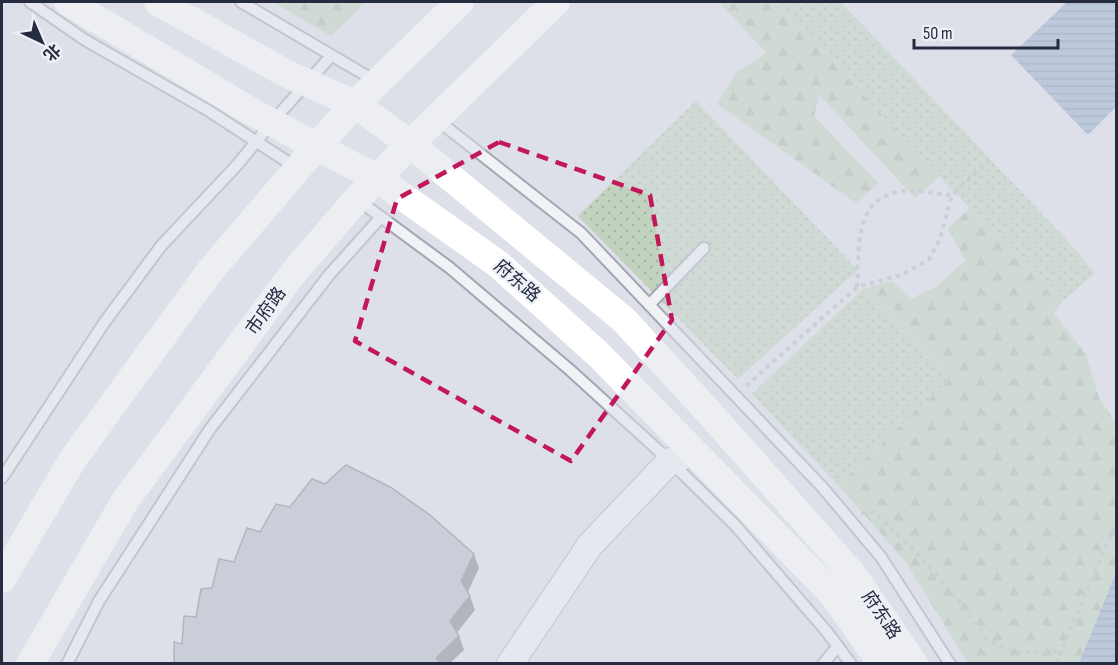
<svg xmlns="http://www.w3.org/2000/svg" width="1118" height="665" font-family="'Sofia Sans Condensed','Noto Sans SC',sans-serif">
  <defs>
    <pattern id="grass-dots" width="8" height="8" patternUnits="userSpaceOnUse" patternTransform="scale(1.5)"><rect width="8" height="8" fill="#c1d3be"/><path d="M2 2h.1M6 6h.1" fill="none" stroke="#a6b5a4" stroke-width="1.8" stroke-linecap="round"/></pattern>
    <pattern id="forest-firs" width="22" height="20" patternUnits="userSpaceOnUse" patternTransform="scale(1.5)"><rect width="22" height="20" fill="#c1d3be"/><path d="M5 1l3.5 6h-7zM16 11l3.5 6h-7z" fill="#a6b5a4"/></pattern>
    <pattern id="water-rules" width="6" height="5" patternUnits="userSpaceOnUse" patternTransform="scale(1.5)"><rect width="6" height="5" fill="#95aacc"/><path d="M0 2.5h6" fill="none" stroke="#798ba7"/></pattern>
  </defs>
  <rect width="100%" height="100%" fill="#dde0e8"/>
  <path fill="url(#grass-dots)" d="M775 2H841L1066 239 1095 273 1060 304Z
    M696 101 858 270 738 379 578 216Z
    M863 289 949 380 838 485 752 394Z"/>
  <path fill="url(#forest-firs)" d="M273 2H366L331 36Z
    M719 2H775L940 176 915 198 819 95 814 116 878 183 856 203 717 104 737 72 766 53Z
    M970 208 1060 304 1054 314 1086 354 1099 398 1116 423V573L1079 663H968L905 561 838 485 949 380 863 289 892 281 911 299 937 286 965 261 948 228Z"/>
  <path fill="url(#water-rules)" d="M1067 2H1113L1116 5V107L1088 135 1011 55Z
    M1116 573V663H1079Z"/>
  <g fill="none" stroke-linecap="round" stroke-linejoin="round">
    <defs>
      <path id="service" d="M30 2 85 40 209 111 297 168
        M241 2 377 82
        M436 119 581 233 823 488 881 557 950 664
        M358 200 450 268 570 370 670 461 735 525 827 632 851 664
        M649 305 704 248
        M2 478 104 323 161 246 238 164 272 122 331 56
        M67 664 99 601 210 429 329 275 381 217
        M823 664 838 646"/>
      <path id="tertiary" d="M510 664 590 545 670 461 694 452"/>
    </defs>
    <use href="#service" stroke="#a2a6b2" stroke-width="14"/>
    <use href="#tertiary" stroke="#a2a6b2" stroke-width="28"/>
    <path stroke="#b7bbc3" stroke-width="4" stroke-dasharray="4.5 4.5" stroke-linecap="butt" d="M857 287C860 249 852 200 901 191 914 189 938 194 952 195
      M746 386 857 287 904 274 929 259 940 239 952 195 991 159
      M861 513 874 512 921 557 958 600 988 640 1014 652 1061 651
      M1057 664 1061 651 1116 523"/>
    <use href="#service" stroke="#f0f2f6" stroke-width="10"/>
    <use href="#tertiary" stroke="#f0f2f6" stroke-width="26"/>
    <path stroke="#fff" stroke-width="28" d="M68 2 254 113 378 179 498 264 598 354 832 593 882 664
      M158 2 287 74 355 104 410 144 624 320 714 418 853 575 914 664
      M2 579 73 459 210 271 317 146 355 104 460 2
      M30 664 125 501 294 272 357 199 410 144 556 2"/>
  </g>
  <path fill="#7e828b" d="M474 554 479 568 466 596 461 581Z
    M470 596 475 610 455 635 450 621Z
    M459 636 464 650 450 663H438L436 658Z"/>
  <path fill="#b4b9c6" stroke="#7e828b" stroke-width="1.5" d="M346 465 390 487 430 515 474 554 461 581 470 596 450 621 459 636 436 658 440 663H174V642L182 644 184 616 196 617 201 589 212 588 219 559 234 562 247 528 260 532 276 504 290 507 312 479 325 484Z"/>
  <path d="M0 0H1118V665H0ZM499 142 650 195 672 320 571 461 355 341 397 199Z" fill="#dde0e8" fill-opacity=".55" fill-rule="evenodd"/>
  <path fill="none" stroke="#c2185b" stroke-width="4.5" stroke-dasharray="12 8" stroke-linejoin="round" d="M499 142 650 195 672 320 571 461 355 341 397 199Z"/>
  <g text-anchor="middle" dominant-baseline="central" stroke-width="4.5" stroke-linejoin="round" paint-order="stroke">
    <g font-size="18" fill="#252c40" stroke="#edf0f6">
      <text transform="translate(517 281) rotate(41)">府东路</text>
      <text transform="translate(266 311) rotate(-54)">市府路</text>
      <text transform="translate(881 615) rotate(56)">府东路</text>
    </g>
  </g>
  <rect width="1118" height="665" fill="none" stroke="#252c40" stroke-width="6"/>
  <g transform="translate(42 42) rotate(136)" stroke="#edf0f6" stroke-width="4.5" paint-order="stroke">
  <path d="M0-4.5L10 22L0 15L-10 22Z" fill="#252c40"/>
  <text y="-9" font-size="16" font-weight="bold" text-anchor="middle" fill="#252c40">北</text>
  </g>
  <path d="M914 39v9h144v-9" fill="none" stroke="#252c40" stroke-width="3"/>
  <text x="923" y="39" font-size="18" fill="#252c40" stroke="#edf0f6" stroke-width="4.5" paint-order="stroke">50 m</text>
</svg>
